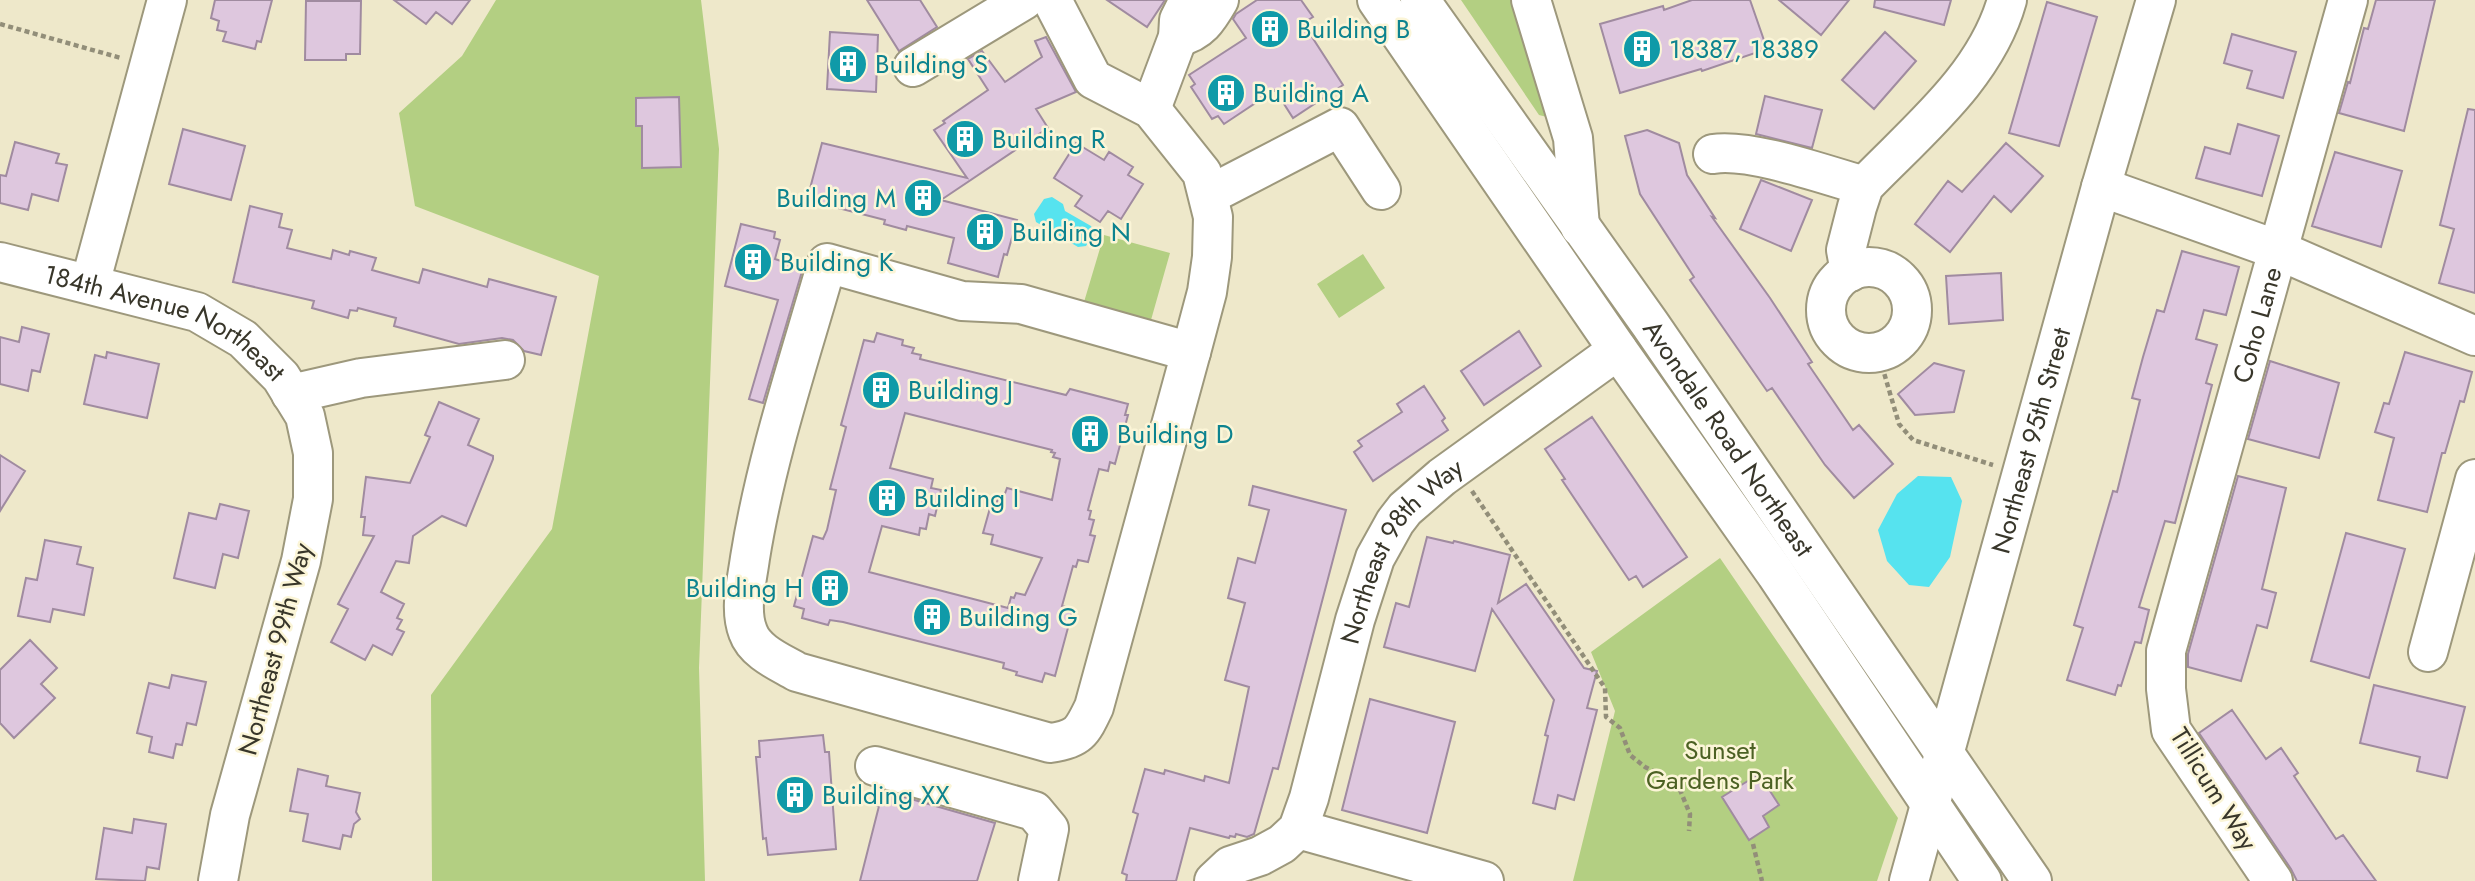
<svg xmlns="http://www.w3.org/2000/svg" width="2475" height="881" font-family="Jost,sans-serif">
  <rect width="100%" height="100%" fill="#eee8ca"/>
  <path fill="#b3cf82" d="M496 0H701L719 149 699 668 705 881H432L431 695 552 529 599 276 415 206 399 113 462 56Z
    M1461 0H1523L1547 117 1539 115Z
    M1104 235 1170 253 1151 320 1084 302Z
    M1363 254 1385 288 1339 318 1317 284Z
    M1720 558 1898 818 1877 881H1573L1615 711 1591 652Z"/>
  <path fill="#56e3ef" d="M1052 197 1063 204 1065 211 1091 226 1094 232 1086 246 1078 247 1036 222 1034 214 1044 199Z
    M1918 476 1951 477 1962 501 1950 557 1929 587 1909 585 1887 561 1878 530 1897 494Z"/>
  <path fill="#dec7de" stroke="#a08ba0" stroke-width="2" fill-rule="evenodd" d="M215 0H272L261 42 257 41 255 49 223 41 226 32 217 30 219 21 211 18Z
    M394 0H470L452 24 436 12 426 24Z
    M867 0H920L937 27 899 51Z
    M1107 0H1165L1147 27Z
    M1257 0H1301L1313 17 1303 23 1343 85 1293 118 1275 90 1224 124 1218 116 1212 119 1191 87 1195 84 1189 75 1246 38 1233 19 1236 14Z
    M1692 0H1750L1767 49 1702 71 1701 69 1620 93 1600 24 1663 6 1664 10Z
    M1779 0H1849L1821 35Z
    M1875 0H1951L1944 25 1874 7Z
    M2376 0H2435L2404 131 2339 113 2348 82 2350 83 2364 28 2368 29Z
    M306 1H361L360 54H346V60H305Z
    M2047 2 2097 17 2059 146 2009 133Z
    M830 32 878 35 876 92 827 89Z
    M1885 32 1916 61 1874 109 1842 80Z
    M2232 34 2296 52 2283 98 2247 88 2252 71 2224 63Z
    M1046 37 1076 92 1036 109 1048 128 941 200 1017 220 1007 255 1004 254 998 277 948 263 954 238 907 226 906 230 884 224 885 220 807 200 822 143 967 178 934 130 945 123 943 121 988 90 968 59 982 51 1005 82 1042 57 1035 41Z
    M1765 96 1822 110 1812 148 1756 134Z
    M679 97 681 167 642 168V126H636V98Z
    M2468 109 2475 110V293L2439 283 2454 229 2440 225Z
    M2238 124 2279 136 2262 196 2196 178 2205 147 2230 154Z
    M183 129 245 146 231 200 169 184Z
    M1647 130 1679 143 1687 175 1715 218 1712 217 1770 298 1812 362 1808 364 1853 430 1859 425 1893 464 1854 498 1825 465 1772 388 1767 391 1690 280 1694 277 1640 194 1625 136Z
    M15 142 59 154 56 163 67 165 58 201 32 194 28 210 0 203V175L6 176Z
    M1076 143 1104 160 1109 152 1133 167 1128 175 1143 184 1121 219 1108 211 1100 222 1075 206 1082 196 1054 178Z
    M2006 143 2043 176 2011 212 1994 196 1950 252 1915 224 1948 181 1962 192Z
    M2335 152 2402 171 2381 247 2312 226Z
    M1761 180 1812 200 1791 251 1740 229Z
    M250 206 282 214 279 227 292 230 287 248 331 259 333 250 349 255 350 251 376 258 372 270 419 283 423 269 487 287 489 279 556 297 541 355 524 351 513 340 502 338 459 344 394 326 396 318 358 308 357 311 350 310 348 318 312 308 314 301 233 282Z
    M741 224 775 232 774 238 780 240 775 259 803 268 763 403 749 399 778 300 725 286Z
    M2182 251 2239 267 2226 315 2204 310 2196 339 2217 345 2206 383 2212 385 2175 523 2165 521 2139 607 2149 610 2141 643 2135 642 2121 686 2118 685 2115 695 2067 680 2083 628 2074 625 2113 491 2117 492 2140 400 2132 398 2143 357 2157 310 2164 312Z
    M2001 273 2003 320 1949 324 1946 276Z
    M22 327 49 334 40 372 32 370 28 391 0 384V337L19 342Z
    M1519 331 1541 366 1484 405 1461 371Z
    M877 333 903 340 902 345 914 348 912 353 921 355 920 359 1066 395 1070 389 1128 404 1125 415H1128L1115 464 1110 462 1108 471 1099 469 1088 510 1091 511 1089 519 1094 520 1090 535 1095 536 1088 562 1078 560 1076 567 1073 566 1062 606 1073 609 1055 676 1045 673 1042 682 1016 675 1017 672 1003 668 1004 663 843 622 830 620 828 625 802 618 804 609 794 606 813 536 823 539 827 530 836 490 830 489 846 427 841 425 864 340 874 342ZM905 413 1052 450 1051 452 1055 453 1053 457 1060 459 1052 500 1007 488 1004 496 999 495 995 509 990 508 983 533 993 535 991 544 1042 558 1025 595 1016 593 1014 598 1011 597 1008 608 869 572 882 526 919 535 920 528 926 529 929 514 935 516 941 490 931 488 933 479 890 468Z
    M107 352 159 364 147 418 84 404 95 355 106 358Z
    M2405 352 2472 372 2464 402 2460 401 2445 453H2442L2427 512 2378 500 2394 438 2375 432 2384 403 2389 404Z
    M2270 361 2339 383 2319 458 2248 439Z
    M1934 363 1964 371 1954 412 1915 415 1898 394Z
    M1424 386 1445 418 1442 421 1448 430 1373 481 1354 452 1362 446 1358 441 1402 412 1397 404Z
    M439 402 479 419 468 445 493 456V459L466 526 442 516 413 536 409 563 396 561 381 592 404 604 397 618 402 620 397 629 404 632 392 655 373 645 365 660 331 642 348 609 338 604 374 536 363 535 365 517H361L366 477 410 483 430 437 425 435Z
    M1592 417 1687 557 1643 587 1636 576 1629 580 1562 480 1565 479 1545 449Z
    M0 455 25 471 0 511Z
    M2238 476 2286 488 2262 589 2276 593 2267 628 2257 625 2241 681 2188 667V654Z
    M1253 486 1346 510 1278 769 1273 768 1254 834 1247 837 1236 834 1235 837 1230 836 1229 838 1190 828 1176 881H1126L1127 875 1122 873 1138 814 1133 812 1145 769 1164 774 1165 770 1204 781 1205 776 1229 783 1249 687 1225 680 1245 603 1228 598 1238 558 1255 563 1269 510 1249 505Z
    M220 504 249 511 238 558 223 554 215 588 174 578 189 513 216 519Z
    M2346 533 2405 549 2369 678 2311 661Z
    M1427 537 1453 543 1454 541 1510 555 1498 603 1526 584 1584 668 1597 671 1587 708 1597 710 1574 800 1558 795 1555 809 1533 803 1548 736 1545 735 1554 700 1492 609 1475 671 1384 647 1396 603 1409 607Z
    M45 540 81 547 77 564 93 568 84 615 53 609 50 622 18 616 26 578 37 580Z
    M30 640 57 668 41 684 55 698 14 738 0 723V670Z
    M172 675 206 682 196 725 187 723 182 745 176 744 173 758 149 752 152 737 137 733 149 683 169 688Z
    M2374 685 2465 707 2447 778 2417 771 2420 757 2360 743Z
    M1370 699 1455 722 1427 833 1342 810Z
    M2232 710 2266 759 2281 748 2298 773 2294 776 2336 839 2343 835 2376 881H2297L2291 869 2199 733Z
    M823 735 825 752H829L836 849 768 855 766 838 763 839 756 757H760L759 741Z
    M298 769 328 776 326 786 360 793 356 812 360 819 354 824 351 837 343 835 340 849 303 841 308 814 290 811Z
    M1759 774 1779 805 1763 816 1769 827 1749 840 1722 797Z
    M876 789 995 823 977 881H860L879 806 872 804Z
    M134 819 166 824 159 869 147 867 145 881 96 879 104 828 132 833Z"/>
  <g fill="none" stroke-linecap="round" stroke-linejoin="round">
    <defs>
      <g id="minor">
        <path d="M1052 0 1093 79 1151 109 1202 173 1213 217 1212 257 1207 292 1191 352"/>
        <path d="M1178 37C1200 32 1208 19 1219 0"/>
        <path d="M913 67 1024 0"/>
        <path d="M1151 109 1178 37 1179 20 1189 0"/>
        <path d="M1713 154C1750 148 1826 175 1864 186"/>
        <path d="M2101 187 2278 250 2475 336"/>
        <path d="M1209 195 1340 127 1381 190"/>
        <path id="s1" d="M0 262 197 312 243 339 281 377 305 416 313 453V499L301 561 230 815 218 881"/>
        <path d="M827 263 962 301 1021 304 1191 352 1094 707C1082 732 1079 739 1050 743L797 672C780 662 755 652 748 632 739 609 747 581 750 558 766 458 799 361 827 263Z"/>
        <circle cx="1869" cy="310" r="43"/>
        <path d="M1850 272 1846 250 1857 207 1864 186C1917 131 1986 76 2007 0"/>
        <path d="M90 284 167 0"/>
        <path d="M291 394 361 378 505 360"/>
        <path d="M2428 652 2475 479"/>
        <path d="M875 766 1034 811 1049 829 1038 881"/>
        <path d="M1298 829 1484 881"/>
        <path id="s2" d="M1214 881 1230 866 1260 856 1282 844 1298 829 1309 798 1355 620 1375 558 1395 522 1405 509 1442 477 1618 350"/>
        <path id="s3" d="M1909 881 2101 187 2156 0"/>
        <path id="s4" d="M2273 881 2171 730 2166 689V651L2348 0"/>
      </g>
      <g id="major">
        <path d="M1377 0 1618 350 1776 574 1982 881"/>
        <path id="s5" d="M1420 0 1650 324 2032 881"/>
        <path d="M1531 0 1573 138 1580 227"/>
      </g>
    </defs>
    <use href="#minor" stroke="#9d987c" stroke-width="42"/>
    <use href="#major" stroke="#9d987c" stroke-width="42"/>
    <path stroke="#928e79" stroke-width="4.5" stroke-dasharray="5 3.5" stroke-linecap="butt" d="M0 24 121 58
      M1882 366 1899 424 1913 440 1993 465
      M1472 491 1605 688 1606 717 1620 728 1630 755 1645 767 1665 777 1680 790 1690 814 1689 831
      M1753 844 1762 881"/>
    <use href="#minor" stroke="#fff" stroke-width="38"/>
    <use href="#major" stroke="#fff" stroke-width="38"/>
  </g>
  <defs>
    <symbol id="building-disc" viewBox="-11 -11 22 22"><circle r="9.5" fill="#0f9aa8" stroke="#fbf5d7"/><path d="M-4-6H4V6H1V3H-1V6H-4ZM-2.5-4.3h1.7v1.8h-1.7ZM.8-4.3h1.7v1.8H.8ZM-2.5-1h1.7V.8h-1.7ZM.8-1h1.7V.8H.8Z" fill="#fff"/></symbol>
  </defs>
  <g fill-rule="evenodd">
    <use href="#building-disc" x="1248" y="7" width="44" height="44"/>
    <use href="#building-disc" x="1620" y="27" width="44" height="44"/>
    <use href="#building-disc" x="826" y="42" width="44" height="44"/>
    <use href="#building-disc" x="1204" y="71" width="44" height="44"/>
    <use href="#building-disc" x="943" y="117" width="44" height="44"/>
    <use href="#building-disc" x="901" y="176" width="44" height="44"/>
    <use href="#building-disc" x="963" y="210" width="44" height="44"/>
    <use href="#building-disc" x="731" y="240" width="44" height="44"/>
    <use href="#building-disc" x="859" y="368" width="44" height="44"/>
    <use href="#building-disc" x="1068" y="412" width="44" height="44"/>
    <use href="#building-disc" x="865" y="476" width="44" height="44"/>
    <use href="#building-disc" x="808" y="566" width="44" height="44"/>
    <use href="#building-disc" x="910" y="595" width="44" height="44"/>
    <use href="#building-disc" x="773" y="773" width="44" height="44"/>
  </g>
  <g text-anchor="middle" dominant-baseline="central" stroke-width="5" stroke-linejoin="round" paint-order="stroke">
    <g font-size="26" fill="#0d838f" stroke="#fbf5d7" text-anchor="start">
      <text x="1297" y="29">Building B</text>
      <text x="1669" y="49">18387, 18389</text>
      <text x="875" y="64">Building S</text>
      <text x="1253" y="93">Building A</text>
      <text x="992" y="139">Building R</text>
      <text x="896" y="198" text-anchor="end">Building M</text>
      <text x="1012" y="232">Building N</text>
      <text x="780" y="262">Building K</text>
      <text x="908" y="390">Building J</text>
      <text x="1117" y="434">Building D</text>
      <text x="914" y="498">Building I</text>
      <text x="803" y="588" text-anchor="end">Building H</text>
      <text x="959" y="617">Building G</text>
      <text x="822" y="795">Building XX</text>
    </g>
    <g font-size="26" fill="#38362a" stroke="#fbf5d7">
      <text stroke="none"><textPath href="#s4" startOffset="600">Coho Lane</textPath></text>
      <text stroke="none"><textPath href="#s1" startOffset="178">184th Avenue Northeast</textPath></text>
      <text stroke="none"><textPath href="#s5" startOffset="536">Avondale Road Northeast</textPath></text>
      <text stroke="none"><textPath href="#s3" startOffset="457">Northeast 95th Street</textPath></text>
      <text stroke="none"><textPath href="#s2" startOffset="402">Northeast 98th Way</textPath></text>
      <text transform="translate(275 649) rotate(-75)">Northeast 99th Way</text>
      <text transform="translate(2214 789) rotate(58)">Tillicum Way</text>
    </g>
    <g font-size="26" fill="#4c6123" stroke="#fbf5d7">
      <text x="1720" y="750">Sunset<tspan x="1720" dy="30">Gardens Park</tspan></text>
    </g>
  </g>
</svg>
